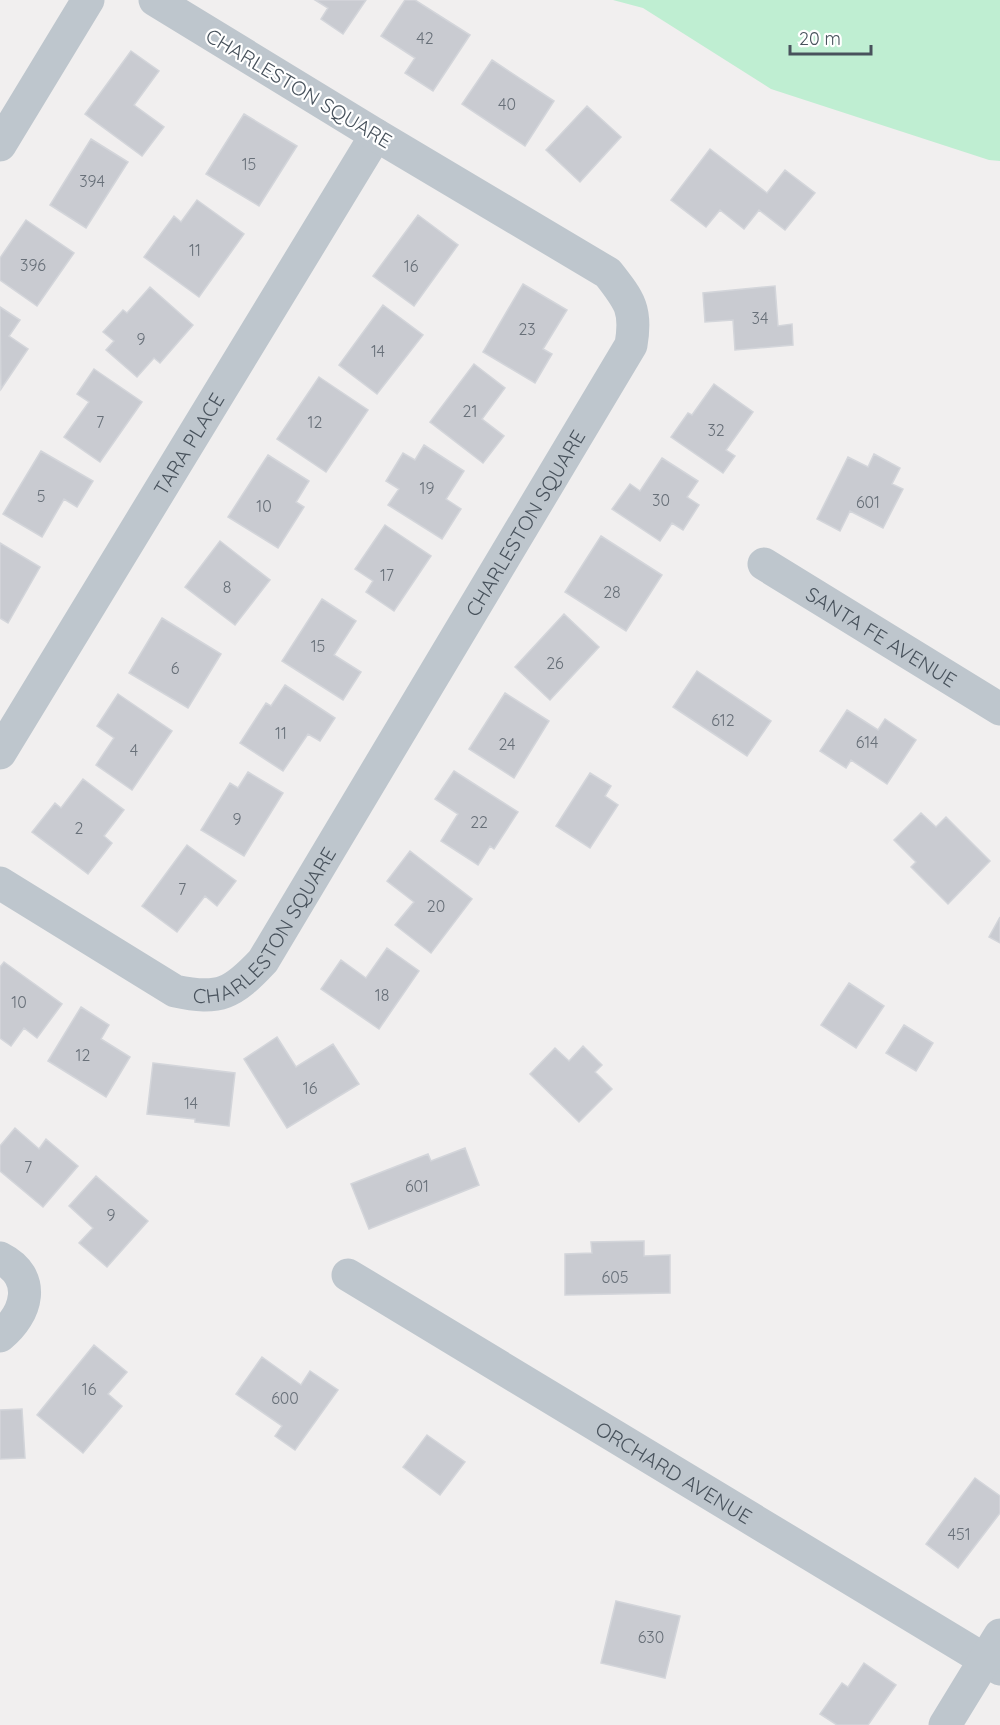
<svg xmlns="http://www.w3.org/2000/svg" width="1000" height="1725" font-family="Quicksand,sans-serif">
  <rect width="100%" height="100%" fill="#f1efef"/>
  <path fill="#bfeed2" d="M613 0H1000V161L989 160 771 89 643 8Z"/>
  <path fill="#c9cbd1" stroke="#d3d5da" stroke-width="1.5" d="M315 0H366L343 34 321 19 328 8Z
    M405 0H415L470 35 433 91 405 73 415 58 381 36Z
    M131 51 159 71 134 105 164 127 142 156 85 114Z
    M492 60 554 101 525 146 462 104Z
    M587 106 621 137 580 182 546 150Z
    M244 114 297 146 259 206 206 174Z
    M91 139 128 162 86 228 50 205Z
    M710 149 767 193 785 170 815 193 785 230 759 210 744 229 720 210 706 227 671 200Z
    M197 200 244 234 199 297 144 257 174 216 181 222Z
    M418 215 458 245 414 306 373 276Z
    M26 220 74 253 37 306 0 280V258Z
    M523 284 567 310 543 349 552 354 535 383 483 352Z
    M775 286 778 326 792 324 793 345 735 350 733 320 705 322 703 293Z
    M150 287 193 325 160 363 154 358 137 377 106 350 114 341 103 332 123 310 127 313Z
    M383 305 423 335 377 394 339 365Z
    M0 307 20 320 9 336 28 349 1 389Z
    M474 364 505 388 482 419 504 436 483 463 430 422Z
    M94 369 142 402 100 462 64 437 89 402 77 394Z
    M319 377 368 410 326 472 277 439Z
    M714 384 753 412 726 450 735 456 723 473 671 437 688 413 692 415Z
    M424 445 464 471 446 499 461 509 442 539 388 505 399 489 386 481 403 453 415 460Z
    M41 451 93 481 77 507 64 499 42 537 3 514Z
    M874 454 900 468 892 484 903 489 883 528 850 511 840 531 817 519 848 457 868 467Z
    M268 455 309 481 296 502 304 507 278 548 228 517Z
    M662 458 698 481 687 497 699 505 683 530 672 523 660 541 612 509 630 484 640 491Z
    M385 525 431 556 394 611 366 592 373 581 355 569Z
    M601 536 662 575 626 631 565 592Z
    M220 541 270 580 235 625 185 587Z
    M0 543 40 567 8 623 0 618Z
    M322 599 356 621 334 655 361 672 343 700 282 661Z
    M564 614 599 647 550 700 515 667Z
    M162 618 221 654 188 708 129 673Z
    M697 671 771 721 747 756 673 707Z
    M285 685 335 718 320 741 308 734 283 771 240 743 266 703 271 706Z
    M505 693 549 721 514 778 469 749Z
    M118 694 172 731 132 790 96 765 114 738 97 726Z
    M847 710 878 730 885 719 916 740 887 784 851 760 846 768 820 751Z
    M454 771 518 812 494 849 490 846 478 865 441 841 458 814 435 799Z
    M248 772 283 793 244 856 201 830 230 783 238 788Z
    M590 773 611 786 605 796 618 805 590 848 556 826Z
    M83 779 124 810 104 836 112 843 88 874 32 832 55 803 61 808Z
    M921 813 936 827 946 817 990 861 948 904 911 867 916 862 894 840Z
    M187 845 236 881 217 906 205 896 177 932 142 906Z
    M410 851 472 899 431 953 395 925 414 902 387 881Z
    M1000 917V943L989 937Z
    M387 948 419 971 379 1029 321 989 341 960 366 978Z
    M4 962 62 1004 37 1038 24 1028 11 1046 0 1038V967Z
    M849 983 884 1006 856 1048 821 1025Z
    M81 1007 109 1025 101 1039 130 1057 106 1097 48 1061Z
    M904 1025 933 1043 916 1071 886 1053Z
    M277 1037 296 1067 333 1044 359 1084 287 1128 244 1059Z
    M583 1046 602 1065 595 1072 612 1089 579 1122 530 1074 555 1048 569 1061Z
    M153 1063 235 1073 229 1126 195 1122V1119L147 1114Z
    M15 1128 39 1149 46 1139 78 1166 43 1207 0 1171V1146Z
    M465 1148 479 1185 369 1229 351 1184 428 1154 431 1161Z
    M96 1176 148 1221 107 1267 79 1243 93 1228 69 1206Z
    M644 1241V1256L670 1255V1293L565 1295V1254L592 1253 591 1242Z
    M94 1345 127 1372 108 1394 122 1406 83 1453 37 1415Z
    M262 1357 301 1385 310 1371 338 1390 295 1450 275 1436 282 1426 236 1394Z
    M22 1409 25 1458 0 1459V1410Z
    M427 1435 465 1462 440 1495 403 1467Z
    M975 1478 1000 1496V1513L958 1568 926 1544Z
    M616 1601 680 1616 665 1678 601 1663Z
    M864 1663 896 1685 868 1725H837L820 1714 842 1683 848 1687Z"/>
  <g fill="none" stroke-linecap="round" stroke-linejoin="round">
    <g stroke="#bec6cd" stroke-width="33">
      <path d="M0 145 88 0"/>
      <path id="s1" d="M764 564 1000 709"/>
      <path id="s2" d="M0 753 376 135"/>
      <path id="s3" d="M0 883 175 991C220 1001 233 993 263 961L631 345C637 310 630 301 608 273L376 135 155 0"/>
      <path d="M0 1258C38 1277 27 1314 0 1336"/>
      <path id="s4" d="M348 1275 1000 1669"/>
      <path d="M945 1725 1000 1635"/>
    </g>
  </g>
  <g text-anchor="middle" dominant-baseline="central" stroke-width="4.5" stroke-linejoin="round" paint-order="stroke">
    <g font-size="16" fill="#687079">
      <text x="425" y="38">42</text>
      <text x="507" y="104">40</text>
      <text x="249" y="164">15</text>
      <text x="92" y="181">394</text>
      <text x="195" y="250">11</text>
      <text x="33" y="265">396</text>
      <text x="411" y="266">16</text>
      <text x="760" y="318">34</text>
      <text x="527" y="329">23</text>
      <text x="141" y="339">9</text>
      <text x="378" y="351">14</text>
      <text x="470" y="411">21</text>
      <text x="100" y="422">7</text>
      <text x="315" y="422">12</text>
      <text x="716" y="430">32</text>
      <text x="427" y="488">19</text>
      <text x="41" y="496">5</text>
      <text x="661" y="500">30</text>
      <text x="868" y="502">601</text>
      <text x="264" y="506">10</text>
      <text x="387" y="575">17</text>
      <text x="227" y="587">8</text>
      <text x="612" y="592">28</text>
      <text x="318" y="646">15</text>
      <text x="555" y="663">26</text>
      <text x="175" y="668">6</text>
      <text x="723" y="720">612</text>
      <text x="281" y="733">11</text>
      <text x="867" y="742">614</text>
      <text x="507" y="744">24</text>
      <text x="134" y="750">4</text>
      <text x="237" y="819">9</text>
      <text x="479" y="822">22</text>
      <text x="79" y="828">2</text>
      <text x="182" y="889">7</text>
      <text x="436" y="906">20</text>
      <text x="382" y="995">18</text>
      <text x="19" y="1002">10</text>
      <text x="83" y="1055">12</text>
      <text x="310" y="1088">16</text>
      <text x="191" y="1103">14</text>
      <text x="28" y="1167">7</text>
      <text x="417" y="1186">601</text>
      <text x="111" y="1215">9</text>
      <text x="615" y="1277">605</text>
      <text x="89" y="1389">16</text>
      <text x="285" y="1398">600</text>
      <text x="959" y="1534">451</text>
      <text x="651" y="1637">630</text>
    </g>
    <g font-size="20" fill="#48525c" stroke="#fff">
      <text transform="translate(299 88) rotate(31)">CHARLESTON SQUARE</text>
      <text stroke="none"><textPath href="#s2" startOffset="362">TARA PLACE</textPath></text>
      <text stroke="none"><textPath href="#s3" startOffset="816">CHARLESTON SQUARE</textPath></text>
      <text stroke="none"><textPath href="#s1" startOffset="138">SANTA FE AVENUE</textPath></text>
      <text stroke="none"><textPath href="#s3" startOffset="330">CHARLESTON SQUARE</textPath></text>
      <text stroke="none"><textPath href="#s4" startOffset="381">ORCHARD AVENUE</textPath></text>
    </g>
  </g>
  <path d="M790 45v9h81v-9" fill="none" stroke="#48525c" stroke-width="3"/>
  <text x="799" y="45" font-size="18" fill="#48525c" stroke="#ffffff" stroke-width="4.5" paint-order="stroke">20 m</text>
</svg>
